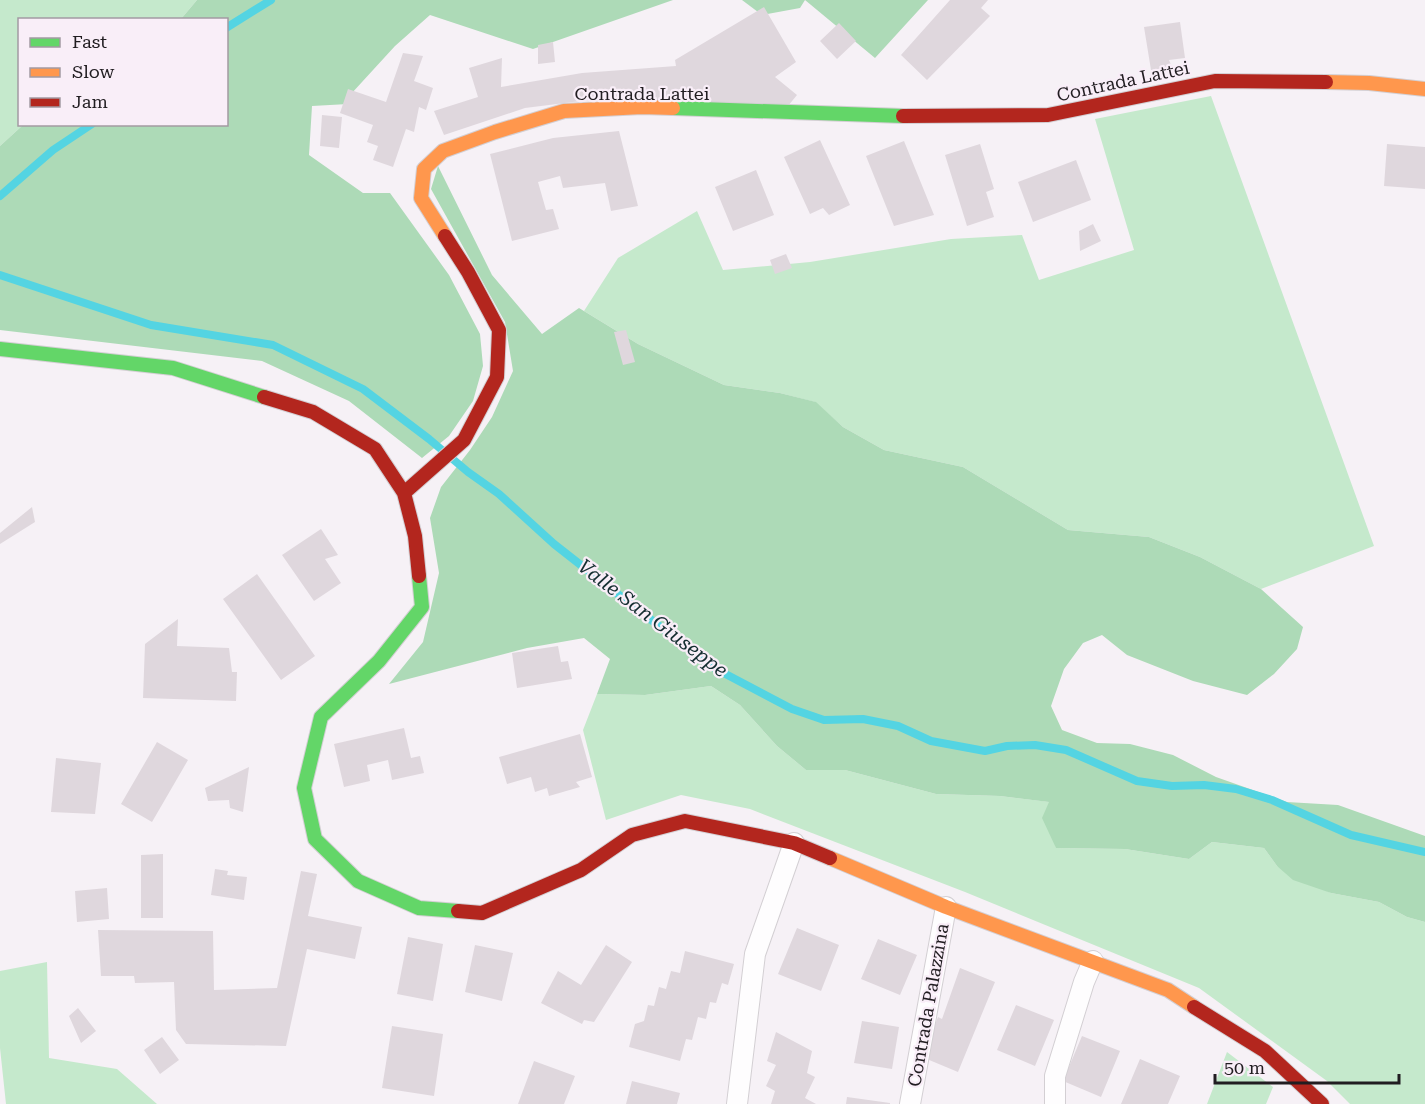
<svg xmlns="http://www.w3.org/2000/svg" width="1425" height="1104" font-family="'Roboto Serif',serif">
  <rect width="100%" height="100%" fill="#f6f1f6"/>
  <path fill="#c5e9cc" d="M0 0H197L181 19 20 20V124L23 125 0 146Z
    M1211 96 1374 546 1261 589 1200 557 1149 537 1068 530 963 467 884 450 843 427 815 402 780 393 724 385 638 344 584 311 618 258 697 211 723 270 810 262 951 239 1022 235 1039 280 1134 250 1095 119Z
    M711 686 740 705 777 746 806 770H845L936 794 1000 796 1050 802 1056 848 1125 849 1189 859 1212 842 1264 848 1277 866 1331 893 1379 902 1407 917 1425 922V1104H1350L1327 1081 1199 988 965 892 750 809 681 795 606 820 583 730 597 694 645 695Z
    M47 962 49 1058 117 1069 157 1104H6L0 1048V971Z
    M1227 1052 1273 1087 1266 1104H1207Z"/>
  <path fill="#addab7" d="M197 0H673L533 49 430 15 395 46 351 94 348 104 312 106 309 155 363 193H390L449 275 480 334 483 366 473 401 449 436 422 458 349 401 262 361 0 330V146L23 125 226 124V20L181 19Z
    M742 0H928L875 58 805 0 800 8 762 15Z
    M438 166 492 275 542 334 579 308 638 344 724 385 780 393 816 402 843 427 884 450 963 467 1068 530 1149 537 1200 557 1261 589 1303 627 1297 649 1274 674 1247 695 1193 681 1127 655 1102 635 1083 643 1064 669 1051 706 1062 730 1097 743 1130 744 1173 755 1216 777 1287 802 1338 805 1425 836V922L1407 917 1379 902 1331 893 1293 880 1277 866 1264 848 1212 842 1189 859 1125 849 1056 848 1042 818 1049 802 1000 796 936 794 845 770H806L777 746 740 705 711 686 645 695 597 694 610 659 584 638 527 648 389 684 423 642 439 573 430 518 441 487 470 450 492 417 513 371 505 322 431 189Z"/>
  <g fill="none" stroke-linecap="round" stroke-linejoin="round">
    <path stroke="#54d4e2" stroke-width="8" d="M226 28 271 0
      M0 196 53 150 92 124
      M0 275 151 325 273 345 363 389 429 439 468 472 499 494 554 544 633 606 716 669 792 709 824 720 863 719 898 726 931 741 985 751 1007 746 1035 745 1066 750 1137 781 1172 786 1204 785 1236 789 1272 800 1351 835 1425 852"/>
  </g>
  <path fill="#dfd7dd" d="M950 0H988L981 8 990 16 927 80 901 55Z
    M764 7 796 62 775 77 797 95 788 106 589 100 525 108 444 135 434 111 478 97 469 68 502 58 501 87 582 73 676 66 675 60Z
    M1180 22 1185 58 1169 60 1172 67 1151 70 1144 27Z
    M839 23 856 41 837 59 820 41Z
    M553 42 555 62 538 64V45Z
    M403 53 423 56 414 81 433 88 426 110 419 107 414 132 406 129 393 167 373 160 378 146 367 142 373 125 340 113 348 89 386 102Z
    M322 115 342 117 339 148 320 146Z
    M619 131 638 206 611 211 605 183 563 188 560 176 538 182 546 210 553 209 559 229 512 241 490 154 553 138Z
    M820 140 850 205 829 215 823 208 810 214 784 157Z
    M904 141 934 215 894 226 866 156Z
    M980 144 994 189 986 192 994 217 967 226 945 155Z
    M1387 144 1425 147V189L1384 186Z
    M1076 160 1091 200 1033 222 1018 182Z
    M756 170 774 215 733 231 715 187Z
    M1093 224 1101 241 1080 251 1079 231Z
    M786 254 792 268 775 274 770 260Z
    M626 330 635 362 623 365 614 332Z
    M32 507 35 522 0 544V533Z
    M321 529 338 555 325 559 341 583 314 601 282 555Z
    M257 574 315 656 281 680 223 599Z
    M178 619 177 646 229 648 232 672H237L236 701 143 698 145 644Z
    M558 646 561 662 568 661 572 679 517 688 512 653Z
    M404 728 411 758 420 756 424 773 392 780 388 760 367 765 370 781 344 787 334 744Z
    M580 734 592 777 576 782 580 787 549 796 547 788 535 792 531 777 507 784 499 757Z
    M157 742 188 760 152 822 121 804Z
    M56 758 101 763 95 814 51 812Z
    M249 767 243 812 230 808 229 800 208 801 205 788Z
    M163 854V918H141V855Z
    M215 869 228 871 227 875 247 877 244 900 211 895Z
    M301 871 317 874 308 916 362 927 355 959 307 949 286 1046 186 1044 176 1030 174 982 135 983 134 976H101L98 930 213 931 214 990 277 988Z
    M107 888 109 919 77 922 75 891Z
    M797 928 839 945 821 991 778 974Z
    M408 937 443 944 433 1001 397 994Z
    M878 939 917 955 900 995 861 979Z
    M475 945 513 953 502 1001 465 992Z
    M606 945 632 962 594 1022 584 1020 582 1024 541 1003 558 971 581 985Z
    M685 951 734 964 728 985 722 983 716 1003 710 1002 706 1019 698 1017 692 1040 686 1039 680 1061 629 1047 635 1024 644 1021 648 1005 654 1006 659 987 666 989 671 971 680 973Z
    M960 968 995 982 958 1072 922 1057 938 1017 942 1019Z
    M1016 1005 1054 1020 1035 1066 997 1050Z
    M78 1008 96 1031 81 1043 69 1016Z
    M862 1021 899 1027 892 1069 854 1063Z
    M392 1026 443 1034 434 1096 382 1088Z
    M776 1032 812 1051 807 1073 815 1077 805 1098 816 1104H771L775 1091 766 1086 776 1065 767 1061Z
    M1082 1036 1120 1051 1101 1097 1063 1081Z
    M162 1037 179 1060 160 1074 144 1050Z
    M1140 1059 1180 1076 1168 1104H1121Z
    M534 1061 575 1076 564 1104H518Z
    M632 1081 680 1093 677 1104H626Z
    M847 1097 890 1103V1104H846Z"/>
  <g fill="none" stroke-linecap="round" stroke-linejoin="round">
    <defs>
      <path id="street" d="M737 1104 755 954 794 843
        M910 1104 946 907
        M1055 1104V1076L1084 982 1093 961"/>
      <path id="fast" d="M673 108 903 116
        M0 349 173 368 264 397
        M419 576 422 607 379 661 321 717 304 788 315 839 358 881 419 908 458 911"/>
      <path id="slow" d="M1326 82 1369 83 1425 89
        M445 236 421 198 424 169 443 151 495 132 564 111 642 107 673 108
        M830 858 946 907 1168 990 1194 1007"/>
      <path id="jam" d="M903 116 1048 115 1215 81 1326 82
        M264 397 313 412 375 449 404 493 415 536 419 576
        M404 493 464 440 497 377 499 330 468 272 445 236
        M458 911 482 913 581 870 632 835 685 821 794 843 830 858
        M1194 1007 1265 1051 1322 1104"/>
    </defs>
    <use href="#street" stroke="#d3cfd3" stroke-width="22"/>
    <use href="#fast" stroke="#d3cfd3" stroke-width="16"/>
    <use href="#slow" stroke="#d3cfd3" stroke-width="16"/>
    <use href="#jam" stroke="#d3cfd3" stroke-width="16"/>
    <use href="#street" stroke="#fefdfe" stroke-width="20"/>
    <use href="#fast" stroke="#63d668" stroke-width="14"/>
    <use href="#slow" stroke="#ff974d" stroke-width="14"/>
    <use href="#jam" stroke="#b3261e" stroke-width="14"/>
  </g>
  <g text-anchor="middle" dominant-baseline="central" stroke-width="4.5" stroke-linejoin="round" paint-order="stroke">
    <g font-size="18" fill="#211d21" stroke="#f9eef8">
      <text transform="translate(1123 81) rotate(-12)">Contrada Lattei</text>
      <text x="642" y="93">Contrada Lattei</text>
      <text transform="translate(928 1005) rotate(-80)">Contrada Palazzina</text>
    </g>
    <g font-size="20" font-style="italic" fill="#152e31" stroke="#f9eef8">
      <text transform="translate(653 618) rotate(37)">Valle San Giuseppe</text>
    </g>
  </g>
  <rect x="18" y="18" width="210" height="108" fill="#f9eef8" stroke="#a39aa2" stroke-width="1.5"/>
  <rect x="30" y="38" width="30" height="9" fill="#63d668" stroke="#a39aa2" stroke-width="1.5"/>
  <text x="72" y="48" font-size="18" fill="#211d21">Fast</text>
  <rect x="30" y="68" width="30" height="9" fill="#ff974d" stroke="#a39aa2" stroke-width="1.5"/>
  <text x="72" y="78" font-size="18" fill="#211d21">Slow</text>
  <rect x="30" y="98" width="30" height="9" fill="#b3261e" stroke="#a39aa2" stroke-width="1.5"/>
  <text x="72" y="108" font-size="18" fill="#211d21">Jam</text>
  <path d="M1215 1074v9h184v-9" fill="none" stroke="#211d21" stroke-width="3"/>
  <text x="1224" y="1074" font-size="18" fill="#211d21" stroke="#f9eef8" stroke-width="4.5" paint-order="stroke">50 m</text>
</svg>
